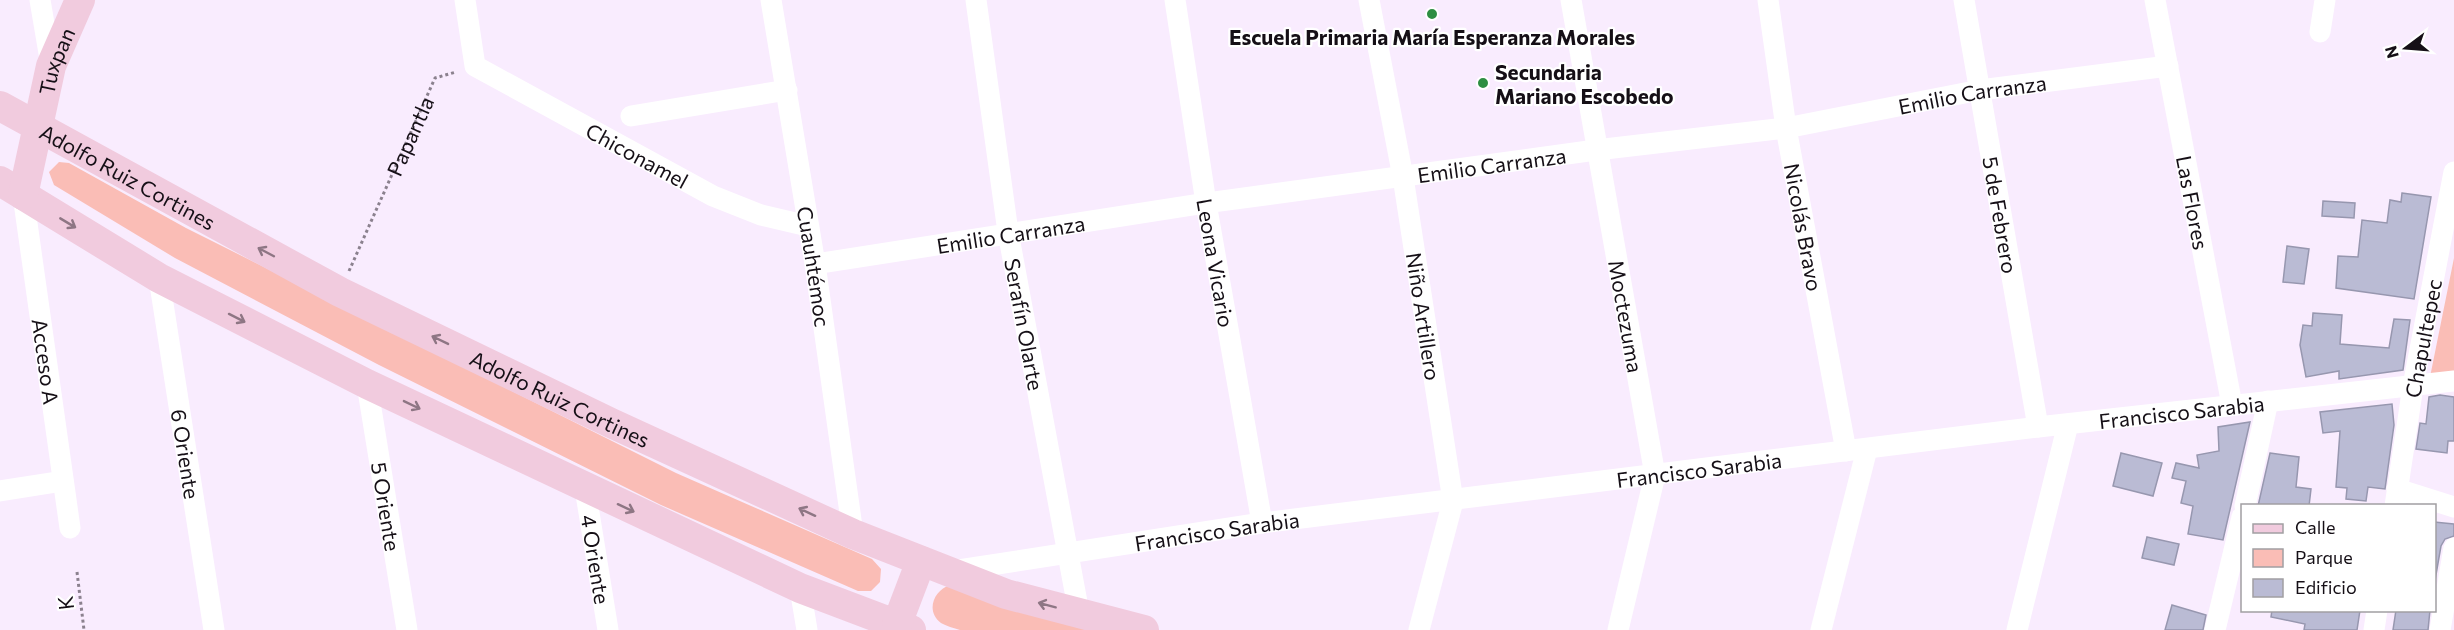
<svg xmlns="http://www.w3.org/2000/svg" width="2454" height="630" font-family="Commissioner,sans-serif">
  <rect width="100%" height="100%" fill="#f9ecfe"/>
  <path fill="#fabdb6" d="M59 162 69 163 186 228 676 473 872 559 881 569 880 582 871 591H858L661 505 379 365 175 258 54 185 49 172Z
    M2454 258V375L2430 377Z
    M950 585 1092 630H960C954 628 946 626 941 623 925 611 934 590 950 585Z"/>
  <path fill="#babbd4" stroke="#9797af" stroke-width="1.5" d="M2402 193 2431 197 2414 299 2336 288 2338 256 2358 257 2362 220 2387 223 2390 200 2401 202Z
    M2323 201 2355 203 2354 218 2322 216Z
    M2287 246 2309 249 2304 284 2283 282Z
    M2313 313 2342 315 2340 344 2389 348 2394 319 2410 320 2403 370 2339 379V371L2306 377 2300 345 2303 325 2312 326Z
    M2440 395 2454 397V441H2448L2447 453 2416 449 2420 423 2426 424 2429 397Z
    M2392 404 2394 425 2385 489 2368 487 2366 501 2346 499 2347 488 2336 487 2340 431 2323 433 2320 412Z
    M2250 422 2223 540 2188 534 2193 506 2181 503 2186 481 2172 478 2176 463 2199 468 2197 455 2219 451 2218 427Z
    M2121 453 2162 463 2153 496 2113 486Z
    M2270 453 2299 457 2296 487 2311 489 2309 506H2258Z
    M2434 522 2454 524V536L2445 539 2441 546 2434 586Z
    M2147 537 2179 544 2174 565 2142 558Z
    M2172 605 2206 615 2203 630H2165Z
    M2272 610H2360L2357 630H2304L2305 624 2271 617Z
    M2396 610H2430L2428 630H2393Z"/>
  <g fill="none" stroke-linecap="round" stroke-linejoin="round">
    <g stroke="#8b818e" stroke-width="3" stroke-dasharray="3 3" stroke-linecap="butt">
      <path id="s1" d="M349 271 435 78 456 72"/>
      <path d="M77 572 84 630"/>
    </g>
    <g stroke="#fff" stroke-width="21">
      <path d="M40 0 51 65"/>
      <path id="s2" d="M465 0 475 66 713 196 761 215 808 226"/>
      <path id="s3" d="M771 0 815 264 853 534"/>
      <path id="s4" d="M976 0 1008 232 1079 613"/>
      <path id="s5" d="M1175 0 1206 203 1262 523"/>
      <path id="s6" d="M1369 0 1403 177 1453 501 1419 630"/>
      <path id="s7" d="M1571 0 1655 475 1618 630"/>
      <path id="s8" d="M1768 0 1786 128 1846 451"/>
      <path id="s9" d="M1964 0 2038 427"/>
      <path id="s10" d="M2155 0 2232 405"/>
      <path d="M2320 32 2325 0"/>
      <path d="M631 116 787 90"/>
      <path id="s11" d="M23 195 70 528"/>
      <path id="s12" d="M815 264 1206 203 1596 150 1786 128 1980 90 2168 66"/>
      <path id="s13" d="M159 278 214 630"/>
      <path id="s14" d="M367 384 407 630"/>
      <path id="s15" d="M585 488 608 630"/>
      <path d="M2397 489 2454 507"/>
      <path d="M0 491 63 481"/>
      <path d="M2245 506 2268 401"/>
      <path id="s16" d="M2395 506 2413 386 2454 172"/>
      <path id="s17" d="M952 571 1262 523 2038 427 2454 381"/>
      <path d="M800 588 807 630"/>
      <path d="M1821 630 1867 449"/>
      <path d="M2017 630 2068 424"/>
      <path d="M2215 630 2242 517"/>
      <path d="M2374 630 2377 610"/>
      <path d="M2440 630 2454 548"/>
    </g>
    <g stroke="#f1cbde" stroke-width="30">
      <path id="s18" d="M0 106 340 292 611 423 853 534 1006 594 1144 630"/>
      <path d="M0 181 159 278 367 384 800 588 911 630"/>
      <path id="s19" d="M23 195 51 66 80 0"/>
      <path d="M897 624 921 561"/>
    </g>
  </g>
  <defs><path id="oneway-shaft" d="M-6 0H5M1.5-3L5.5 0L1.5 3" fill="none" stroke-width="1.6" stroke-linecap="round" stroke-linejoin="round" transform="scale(1.5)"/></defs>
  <g stroke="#8e7684">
    <use href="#oneway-shaft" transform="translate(68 223) rotate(31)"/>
    <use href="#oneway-shaft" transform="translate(266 252) rotate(-152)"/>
    <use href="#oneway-shaft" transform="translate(237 318) rotate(27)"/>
    <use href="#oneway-shaft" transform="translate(440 340) rotate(-154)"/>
    <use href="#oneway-shaft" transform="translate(412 405) rotate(26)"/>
    <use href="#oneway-shaft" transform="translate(626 508) rotate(25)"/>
    <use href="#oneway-shaft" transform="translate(807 512) rotate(-155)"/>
    <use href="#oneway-shaft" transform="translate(1047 605) rotate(-165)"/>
  </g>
  <g fill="#2e8e42" stroke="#fff" stroke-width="2">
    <circle cx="1432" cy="14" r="6"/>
    <circle cx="1483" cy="83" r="6"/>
  </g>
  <g text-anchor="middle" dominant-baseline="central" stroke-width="4.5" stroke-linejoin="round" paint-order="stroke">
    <g font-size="21" font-weight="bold" fill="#150f16" stroke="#fff">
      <text x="1432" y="36">Escuela Primaria María Esperanza Morales</text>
      <text x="1495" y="71" text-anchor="start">Secundaria<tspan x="1495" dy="24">Mariano Escobedo</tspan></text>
    </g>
    <g font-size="21" fill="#150f16" stroke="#fff">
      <text stroke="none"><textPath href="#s19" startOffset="138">Tuxpan</textPath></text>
      <text stroke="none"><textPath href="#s12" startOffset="1170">Emilio Carranza</textPath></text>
      <text stroke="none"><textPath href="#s1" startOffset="148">Papantla</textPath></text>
      <text stroke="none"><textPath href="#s2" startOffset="252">Chiconamel</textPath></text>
      <text stroke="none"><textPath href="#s12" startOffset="684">Emilio Carranza</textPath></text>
      <text stroke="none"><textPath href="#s18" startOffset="146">Adolfo Ruiz Cortines</textPath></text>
      <text stroke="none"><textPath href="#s10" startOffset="206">Las Flores</textPath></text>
      <text stroke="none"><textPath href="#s9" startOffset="218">5 de Febrero</textPath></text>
      <text stroke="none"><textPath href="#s8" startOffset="230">Nicolás Bravo</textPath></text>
      <text stroke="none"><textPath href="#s12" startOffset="198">Emilio Carranza</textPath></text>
      <text stroke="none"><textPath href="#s5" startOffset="266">Leona Vicario</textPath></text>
      <text stroke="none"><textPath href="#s3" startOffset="270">Cuauhtémoc</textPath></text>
      <text stroke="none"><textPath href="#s6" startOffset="321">Niño Artillero</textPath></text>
      <text stroke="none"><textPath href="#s7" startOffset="321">Moctezuma</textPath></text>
      <text stroke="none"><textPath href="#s4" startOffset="328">Serafín Olarte</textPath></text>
      <text stroke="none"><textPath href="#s16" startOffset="170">Chapultepec</textPath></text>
      <text stroke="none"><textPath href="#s11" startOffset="168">Acceso A</textPath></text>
      <text stroke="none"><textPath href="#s18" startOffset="632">Adolfo Ruiz Cortines</textPath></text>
      <text stroke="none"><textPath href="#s17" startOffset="1240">Francisco Sarabia</textPath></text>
      <text stroke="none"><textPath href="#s13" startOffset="178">6 Oriente</textPath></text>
      <text stroke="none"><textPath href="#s17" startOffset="754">Francisco Sarabia</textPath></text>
      <text stroke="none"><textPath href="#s14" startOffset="124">5 Oriente</textPath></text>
      <text stroke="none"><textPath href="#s17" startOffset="268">Francisco Sarabia</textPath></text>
      <text stroke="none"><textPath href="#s15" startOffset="72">4 Oriente</textPath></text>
      <text transform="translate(65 603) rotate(-97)">K</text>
    </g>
  </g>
  <rect x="2241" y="504" width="195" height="108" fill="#ffffff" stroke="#a19fa2" stroke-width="1.5"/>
  <rect x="2253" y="524" width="30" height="9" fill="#f1cbde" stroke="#a19fa2" stroke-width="1.5"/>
  <text x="2295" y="534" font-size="18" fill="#150f16">Calle</text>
  <rect x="2253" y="549" width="30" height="18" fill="#fabdb6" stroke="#a19fa2" stroke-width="1.5"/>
  <text x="2295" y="564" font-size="18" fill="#150f16">Parque</text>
  <rect x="2253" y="579" width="30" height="18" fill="#babbd4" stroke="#a19fa2" stroke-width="1.5"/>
  <text x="2295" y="594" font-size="18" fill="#150f16">Edificio</text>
  <g transform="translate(2406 48) rotate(254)" stroke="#ffffff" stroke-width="4.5" paint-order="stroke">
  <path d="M0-4.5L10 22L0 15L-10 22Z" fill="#150f16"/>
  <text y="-9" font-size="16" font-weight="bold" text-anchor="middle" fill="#150f16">N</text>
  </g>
</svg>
